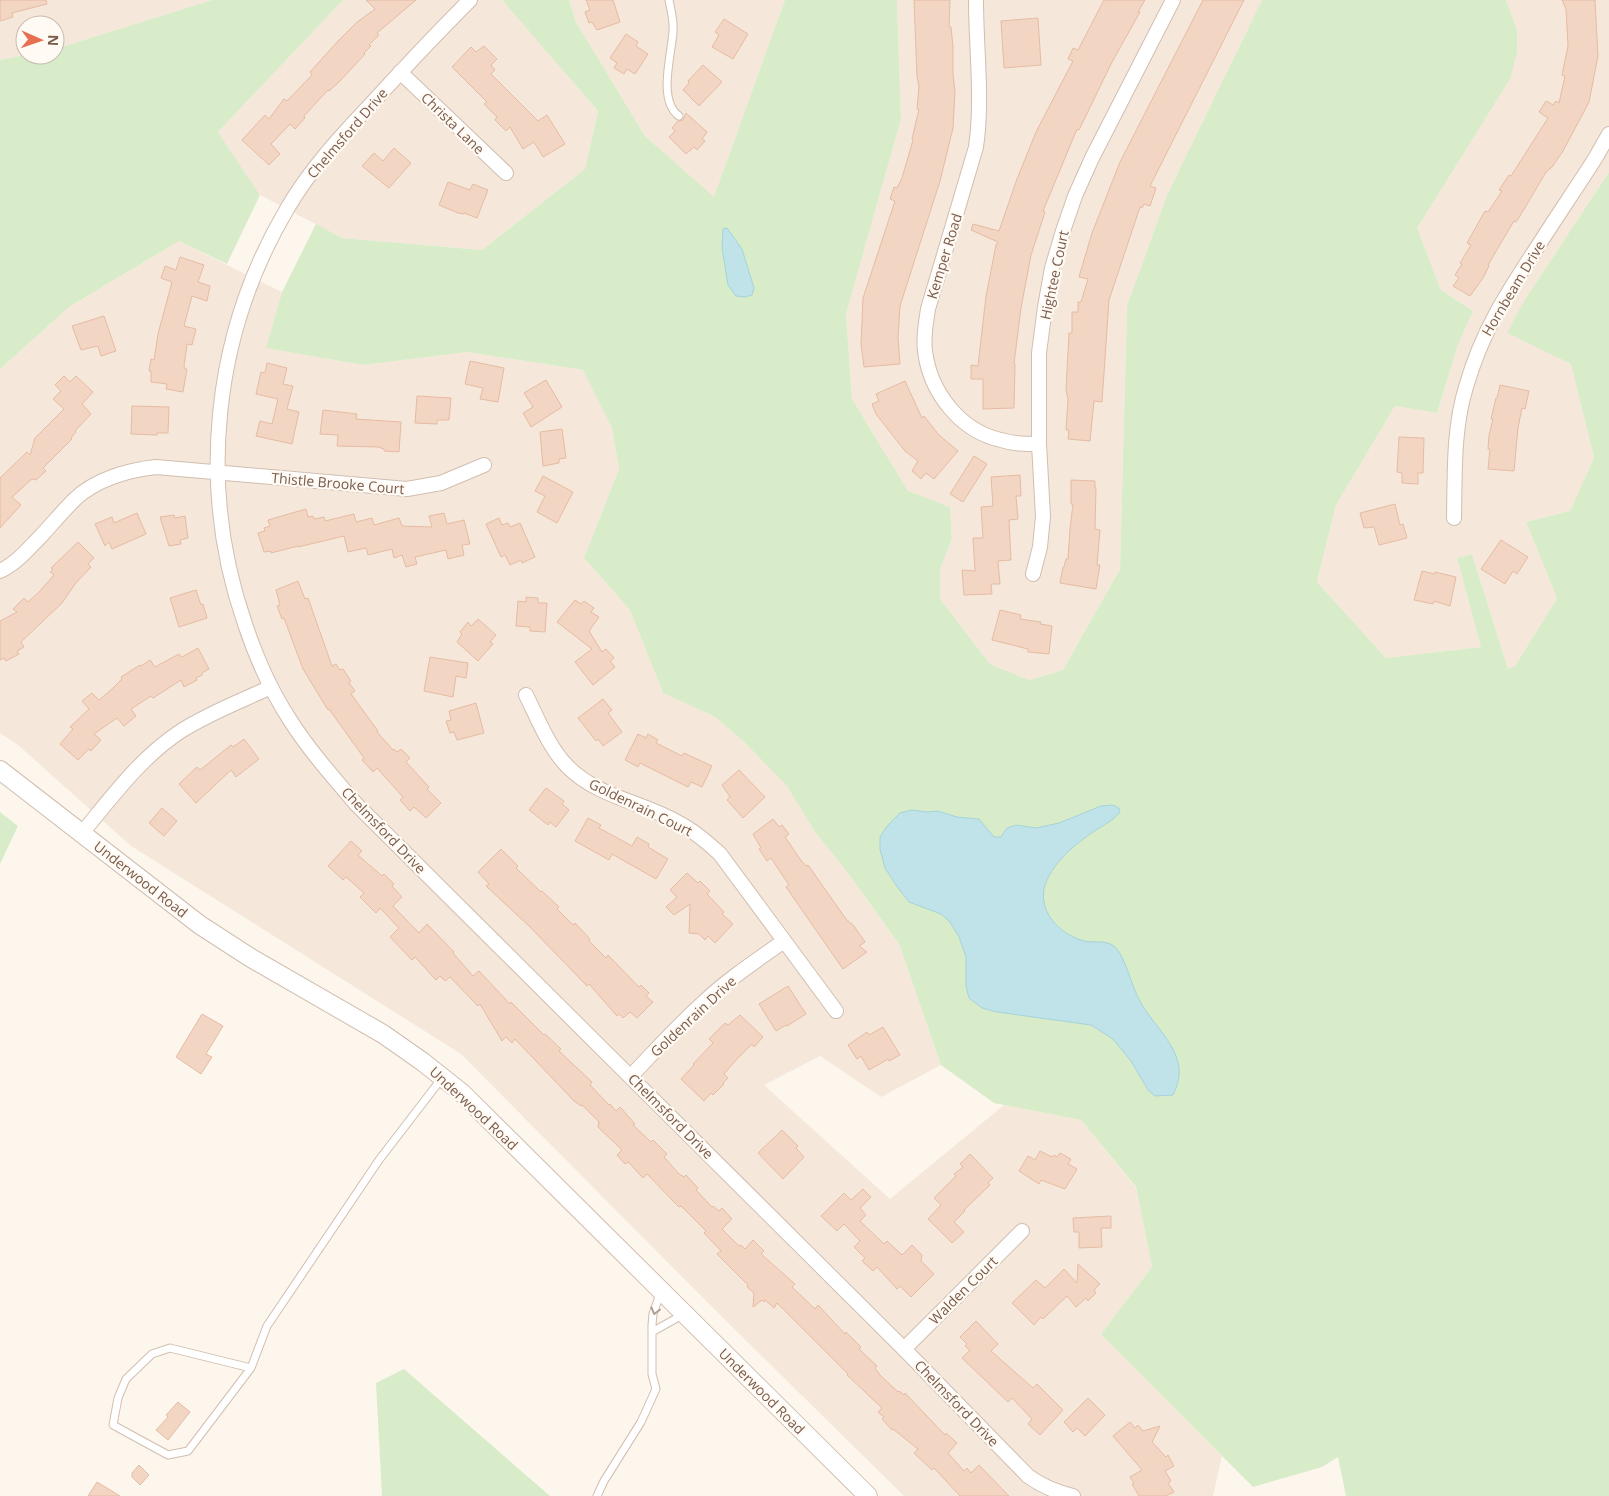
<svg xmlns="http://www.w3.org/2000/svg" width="1609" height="1496" font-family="'Open Sans',sans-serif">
  <rect width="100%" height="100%" fill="#fdf6ec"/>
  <path fill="#f5e8da" d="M0 0H212L55 49V25H25V55L0 60Z
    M343 0H502L598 111 585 169 482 250 342 238 260 195 218 132Z
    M569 0H785L714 198 645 136 576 22Z
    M897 0H1262L1167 195 1127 306 1120 569 1063 670 1029 680 990 664 940 599V569L952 539 950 507 908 491 852 399 846 314 901 119Z
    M1506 0H1609V172L1524 301 1508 333 1571 364 1594 458 1570 511 1526 522 1557 598 1515 666 1508 669 1472 554 1457 558 1481 647 1386 658 1317 582 1336 505 1395 406 1437 413 1458 345 1473 311 1441 290 1417 228 1510 79 1517 30Z
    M179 241 282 292 267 348 363 365 467 352 583 370 612 428 619 469 584 558 630 610 663 693 715 717 744 742 787 786 815 832 845 869 899 944 941 1065 881 1097 820 1056 764 1085 890 1199 1004 1105 1081 1120 1136 1188 1152 1267 1101 1334 1222 1456 1213 1496H904L710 1305 461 1054 131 846 18 745 0 733V369L69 307Z"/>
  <path fill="#d8ecc9" d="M212 0H343L218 132 260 195 227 264 179 241 69 307 0 369V60L25 55H55V49Z
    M502 0H569L576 22 645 136 714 197 785 0H897L901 119 846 314 852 399 908 491 950 507 952 539 940 569V599L990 664 1029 680 1063 670 1120 569 1127 306 1167 195 1262 0H1506L1517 30V52L1510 79 1417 228 1441 290 1473 311 1458 345 1437 413 1395 406 1336 505 1317 582 1386 658 1481 647 1457 558 1472 554 1508 669 1515 666 1557 598 1526 522 1570 511 1594 458 1571 364 1507 333 1524 301 1609 172V1496H1346L1338 1457 1322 1467 1253 1487 1101 1334 1152 1267 1136 1187 1081 1120 994 1103 941 1065 899 944 845 869 815 832 787 786 744 742 715 717 663 693 630 610 584 558 619 469 612 428 583 370 467 352 363 365 266 348 282 292 316 224 342 238 482 250 585 169 598 111Z
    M0 812 18 826 0 864Z
    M404 1369 550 1496H382L376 1383Z"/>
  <path fill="#bfe3e8" stroke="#a5d3da" d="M727 228 742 249 754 288 752 295 745 297 736 296 728 285 722 248 723 229Z
    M1113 805 1119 808 1120 812C1113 821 1105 824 1096 830 1075 844 1050 864 1044 889 1040 913 1059 933 1081 940 1091 944 1104 939 1114 946 1125 955 1132 988 1140 1001 1151 1022 1172 1039 1178 1062 1181 1074 1178 1085 1173 1095L1155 1096 1148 1090 1131 1061 1113 1039 1091 1025 997 1012 982 1008 969 998 966 986V957L959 937 950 922 941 914 909 902 896 885 885 868 880 849V837L888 825 900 813 912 810 927 812 938 811 957 817 979 819 994 837H1001L1007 828 1016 825 1036 828 1059 823 1101 806Z"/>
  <path fill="#f3d5c3" stroke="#e6bba3" d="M0 0H46L47 4 12 13 13 17 0 21Z
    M366 0H416L377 33 379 35 369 45 371 46 364 53 365 54 339 82 329 91 328 90 304 116 305 118 295 129 290 124 271 144 280 154 269 165 242 140 265 115 269 119 284 99 287 101 312 75 310 72 339 40 356 23 375 9Z
    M586 0H613L620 22 597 30 592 22 589 23 585 12 590 10Z
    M914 0H950L949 27H951L953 47V74L955 92 953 128 940 181 900 306 898 338 900 364 864 367 861 344 863 298 895 201 890 199 894 187 897 188 902 178 913 140 912 139 919 109H917L919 86 917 77Z
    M1104 0H1145L1138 12H1140L1112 62 1079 130 1077 129 1043 211 1045 212 1031 255 1021 308 1014 364H1015L1014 408 983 409V379H971V365L978 366 986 296 996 245 998 242 971 230 973 224 999 231 1017 179 1036 132 1073 61 1068 59 1073 48 1078 50Z
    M1203 0H1244L1150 186 1156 188 1150 206 1144 204 1142 208 1140 207 1109 300 1102 402 1094 401 1090 441 1068 439 1069 430H1066L1068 399 1066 390 1069 333H1072V312H1078V302H1081L1088 279 1079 277 1092 233 1120 162Z
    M1562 0H1595L1598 56 1589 102 1563 151 1552 167 1546 172 1523 211 1516 222 1514 221 1488 265 1489 266 1483 278 1470 296 1453 286 1459 278 1455 275 1462 264 1460 263 1471 245 1467 243 1485 211 1488 212 1502 191 1499 190 1509 175 1511 176 1548 118 1539 112 1546 101 1553 105 1556 101 1559 103 1565 76 1562 75 1568 46 1566 9Z
    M1038 18 1041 65 1004 68 1001 21Z
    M724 19 748 34 733 59 712 47 719 35 715 32Z
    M626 34 638 42 636 46 648 54 635 74 627 69 624 74 614 68 617 63 610 58Z
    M484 46 497 59 491 65 495 70 491 74 538 121 547 115 565 144 543 157 534 142 523 149 510 127 506 131 495 120 497 117 484 104 487 102 452 67 471 47 476 52Z
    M703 65 722 82 699 106 683 90 689 83 688 81Z
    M686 113 707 132 702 139 705 141 697 150 694 147 686 154 669 137 675 131 672 128 678 121 683 120Z
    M394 148 411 163 389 188 362 166 374 153 383 161Z
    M448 182 470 190 473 184 488 190 477 218 464 213V214L458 213 439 205Z
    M180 257 204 265 198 282 210 286 207 301 192 296 184 326 196 329 192 345 187 344 184 366 185 369H187L183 392 166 389 167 384 151 382V371H149L151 359 154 360 158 334 172 282 161 278 165 266 176 270Z
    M104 316 116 351 101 356 98 346 81 350 72 326Z
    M470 361 504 368 498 402 480 399 483 388 465 384Z
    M267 363 287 368 283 384 293 386 287 409 299 412 292 444 256 436 260 421 272 424 278 399 256 394 261 372 265 373Z
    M64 376 70 382 76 376 93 392 82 404 91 414 75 431 76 432 71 438 72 439 43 468 46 471 36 480 32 479 12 497 21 505 0 528V478L27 452 30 455 35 438 64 409 53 399 61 391 55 385Z
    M546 380 562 407 531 427 523 413 533 407 524 393Z
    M905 381 922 418 924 416 939 435 958 451 934 479 926 473 921 479 912 471 918 461 905 451 876 414 872 404 879 401 876 394Z
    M1500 385 1529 391 1525 409 1522 408 1518 428 1514 471 1488 469 1490 449H1488L1489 435 1493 419H1491L1496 398H1497Z
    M417 396 451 398 449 420H437V424L415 423Z
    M132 406 169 407 168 433H157V435L131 434Z
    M323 410 357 414 356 419 401 422 399 452 384 451V449L378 447 337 446 338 435 320 434Z
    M562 429 566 458 559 459V463L543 466 540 432Z
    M1399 437 1424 438 1423 473H1418V484L1402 483V473L1397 472Z
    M974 456 987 464 963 502 950 494Z
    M1020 475 1021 496H1016L1018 519 1009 520 1011 560 998 561 1000 584H991L992 594 964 595 962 570 975 571 973 538H983L981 507 993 506 991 477Z
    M543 476 573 492 557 523 537 512 545 496 535 491Z
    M1071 480 1095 481V488H1096L1095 529 1100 530 1097 565H1100L1096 589 1060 583 1063 567H1064L1066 559H1068L1070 529 1073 504H1071Z
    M1395 504 1400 525 1403 524 1407 538 1379 545 1374 527 1364 528 1360 513Z
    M306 509 308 517 313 516 314 519 324 517 325 521 354 514 356 522 372 518 374 525 399 518 402 526 432 527 429 516 444 513 447 524 464 520 470 544 462 545 464 555 448 559 446 550 415 557 417 564 406 567 402 555 394 558 392 549 368 555 366 548 348 552 344 536 298 547V546L271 553V551L264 552 258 533 265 531 264 528 270 526 268 520Z
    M137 513 146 534 112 549 109 542 105 546 95 524 112 517 114 523Z
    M174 515 175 518 185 516 188 538 180 540 181 544 169 546 160 517Z
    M499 518 502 525 508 523 510 527 520 523 535 557 522 563 521 560 510 565 505 555 501 557 486 524Z
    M1501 540 1528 557 1517 574 1513 571 1505 584 1481 569Z
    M78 542 94 558 88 564 91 567 75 584 62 603 21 642 24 647 17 651 19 654 6 661 4 658 0 660V621L17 612 13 609 24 598 28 602 39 592 54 575 50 572 53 569 51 568Z
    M1422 571 1435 574V572L1456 577 1450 606 1434 601 1433 604 1414 600Z
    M298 581 305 599 308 598 332 666 336 664 340 670 343 669 351 681 349 683 355 691 351 694 378 731 377 732 393 750 394 749 397 752 401 749 410 758 406 762 429 787 427 789 441 803 426 818 414 807 410 811 400 800 403 797 377 768 373 772 362 760 364 758 329 709 328 710 303 669 284 618 282 619 277 606 280 605 276 590Z
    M196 590 201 605 203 604 207 618 179 627 170 598Z
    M526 597 538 598V603H547L545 632 530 631V627L516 626 518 601 526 602Z
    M575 600 581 604 584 601 594 608 591 612 599 617 589 631 602 652 606 649 614 658 610 661 615 667 593 685 575 662 592 649 557 622Z
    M1000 610 1021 615 1020 619 1041 622 1040 624 1052 626 1049 654 1028 652V649L992 640Z
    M478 619 496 635 490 642 493 644 478 661 457 642 462 634 460 632 468 622 471 626Z
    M198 648 209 669 202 673V675L196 678 197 680 184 687 181 680 153 698 151 696 131 709 136 716 124 726 117 718 94 734 101 740 91 751 89 749 78 760 60 744 73 729 70 727 89 709 82 701 92 693 99 700 113 688 122 679 121 677 140 665 141 666 150 660 155 667 179 654 182 657Z
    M430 657 468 663 466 678 456 676 453 697 424 691Z
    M603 699 612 710 608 713 622 732 603 746 598 739 596 741 578 718Z
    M476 703 484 733 457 740 454 732 450 733 446 721 451 720 449 711Z
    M638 734 646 738 648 734 658 740 656 743 682 756 684 753 712 766 702 787 691 782 688 787 640 763 638 767 625 760Z
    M244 739 259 759 236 777 231 770 196 803 179 784 197 767 200 770 231 745 233 747Z
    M739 770 765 797 743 818 727 800 730 797 722 785Z
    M546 788 564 801 562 804 569 810 556 827 550 822 548 825 529 810Z
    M162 808 177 821 164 836 149 823Z
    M588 818 601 825 599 828 632 846 637 837 649 844 648 847 668 859 656 879 612 854 609 860 575 841Z
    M773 819 779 827 782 825 789 834 785 837 800 859 806 866 808 865 846 919 854 926 865 942 859 946 867 952 843 969 786 887 789 885 771 858 767 861 759 849 761 848 753 834Z
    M351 841 362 851 358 855 382 876 384 874 394 884 392 886 402 897 393 906 419 933 427 924 454 952 453 953 473 976 479 971 510 1004 511 1002 544 1035 545 1034 561 1049 559 1051 592 1082 590 1085 609 1105 610 1104 616 1111 620 1107 635 1124 633 1125 651 1142 653 1140 667 1154 664 1157 679 1174 684 1177 686 1175 698 1188 696 1190 712 1207 713 1206 719 1211 722 1208 732 1219 722 1229 739 1246 741 1245 745 1249 753 1240 764 1251 761 1254 795 1284 792 1287 815 1309 818 1305 845 1334 846 1332 861 1347 859 1349 877 1366 875 1368 880 1375 898 1392 899 1391 904 1395 905 1393 945 1435 946 1433 957 1443 948 1453 964 1471 967 1468 971 1473 979 1465 1009 1496H960L934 1468 932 1470 914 1453 918 1449 893 1429 892 1430 882 1419 884 1417 878 1412 882 1408 847 1375 848 1374 777 1303 774 1308 765 1300 764 1302 762 1300 753 1307 754 1293 747 1287 748 1285 717 1254 721 1251 704 1233 706 1231 681 1206 679 1207 675 1203 647 1174 643 1178 628 1162 625 1164 617 1155 622 1150 598 1127 599 1122 582 1105 581 1106 574 1101 515 1039 512 1043 506 1037 502 1041 480 1004 478 1006 450 977 445 981 440 976 436 980 415 957 412 960 390 937 399 928 380 908 376 913 360 897 364 893 346 877 343 880 328 866Z
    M501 849 518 866 516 868 541 892 542 891 559 907 557 909 573 925 575 923 590 939 589 941 606 958 608 955 639 987 641 985 649 993 646 996 653 1002 637 1018 630 1012 623 1018 619 1014 617 1016 589 984 587 986 529 926 486 886 489 884 478 872Z
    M687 873 698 883 700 881 710 891 707 894 724 912 722 914 733 924 715 943 708 936 705 940 699 934 689 933 690 904 674 915 666 907 677 897 670 890Z
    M788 986 806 1014 787 1026 786 1025 776 1031 759 1004Z
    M202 1014 223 1026 206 1054 212 1057 201 1074 176 1057Z
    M740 1015 763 1037 754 1047 752 1044 737 1059 724 1074 728 1078 723 1083 724 1084 713 1095 711 1093 704 1101 681 1079 694 1065 693 1064 713 1043 709 1039 725 1023 728 1025Z
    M883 1027 900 1055 889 1061 888 1059 869 1070 861 1056 857 1059 848 1045 867 1032 869 1035Z
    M782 1130 798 1146 796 1148 804 1157 783 1179 758 1153Z
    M1040 1151 1052 1157 1054 1155 1057 1157 1060 1153 1071 1159 1068 1164 1077 1169 1065 1189 1041 1180 1039 1184 1019 1171 1028 1156 1035 1160Z
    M970 1154 993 1178 988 1183 990 1185 964 1210 965 1211 954 1222 964 1232 952 1243 928 1219 941 1205 934 1198 956 1176 954 1174 963 1167 960 1164Z
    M863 1189 871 1197 860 1208 866 1215 860 1221 884 1244 887 1241 902 1255 912 1245 922 1255 921 1261 934 1274 911 1297 900 1286 897 1289 877 1267 873 1271 862 1261 865 1258 854 1247 860 1241 844 1224 837 1231 821 1216 844 1193 851 1200Z
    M1111 1216V1228H1101L1102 1247 1079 1248V1232H1074L1073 1218Z
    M1078 1264 1100 1284 1094 1290 1096 1293 1088 1301 1086 1298 1076 1307 1067 1296 1043 1319 1041 1317 1034 1325 1012 1303 1036 1280 1045 1288 1064 1269 1077 1283Z
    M976 1321 998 1344 991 1351 1033 1388 1037 1384 1063 1410 1040 1435 1028 1424 1032 1419 1012 1398 1008 1402 962 1358 970 1350 965 1346 967 1344 960 1337Z
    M1088 1398 1105 1415 1085 1436 1077 1428 1073 1432 1064 1422Z
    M178 1402 190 1412 168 1440 156 1430 168 1417 166 1415Z
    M1130 1422 1135 1428 1138 1425 1143 1431 1160 1426 1152 1442 1166 1457 1168 1455 1174 1466 1165 1471 1171 1481 1168 1483 1174 1492 1166 1496H1139L1132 1484 1134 1483 1130 1477 1142 1470 1113 1436Z
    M139 1465 149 1475 140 1485 132 1477V1473Z
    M97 1482 120 1496H88Z"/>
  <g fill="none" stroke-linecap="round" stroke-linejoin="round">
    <defs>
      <path id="service" d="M669 0C671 10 674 21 673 31 672 54 657 100 679 116
        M652 1332 684 1314
        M251 1368 170 1348 152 1354 126 1379 118 1398 113 1425 168 1455 188 1451 251 1368 267 1326 379 1160 442 1078
        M597 1496 604 1481 641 1422 656 1389 652 1374V1325L653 1314 661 1291"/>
      <path id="minor" d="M470 0C437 33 405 67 374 101 342 135 310 169 287 209 213 334 197 486 245 624 256 657 271 691 290 720 309 750 333 777 356 804L904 1349 1028 1476C1042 1486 1055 1492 1073 1496
        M976 0C976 49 983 99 976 147L928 309C926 323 923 337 925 351 930 392 960 431 1001 440 1013 444 1026 444 1039 444
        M400 72 506 173
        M1454 518C1455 474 1453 429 1466 387 1482 331 1507 293 1538 246 1557 216 1577 187 1596 157L1609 134
        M0 571C17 563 28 549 41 536 52 524 63 511 75 499 96 479 129 470 156 467L407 489 441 483 484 465
        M1033 574 1040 547 1043 516 1039 444V353L1045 307 1052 268 1063 231 1075 196 1092 158 1173 0
        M526 695C538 719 549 748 568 767 598 797 642 802 677 822 693 830 707 842 720 854L836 1011
        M82 833C112 797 141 757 181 731 209 713 241 701 271 687
        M631 1076C655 1051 678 1025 704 1002 728 979 756 961 784 941
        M904 1349 1022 1231"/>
      <path id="tertiary" d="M0 770 200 925 251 958 383 1034 423 1062 462 1093 868 1496"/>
    </defs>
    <use href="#service" stroke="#d1beb0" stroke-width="9"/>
    <use href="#minor" stroke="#d1beb0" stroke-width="16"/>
    <use href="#tertiary" stroke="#d1beb0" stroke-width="20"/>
    <use href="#service" stroke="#fff" stroke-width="7"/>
    <use href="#minor" stroke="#fff" stroke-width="14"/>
    <use href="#tertiary" stroke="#fff" stroke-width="18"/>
  </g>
  <defs><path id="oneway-chevron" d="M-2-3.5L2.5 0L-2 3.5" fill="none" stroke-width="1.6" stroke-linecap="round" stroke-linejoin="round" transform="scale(1.25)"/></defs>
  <use stroke="#af9d94" href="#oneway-chevron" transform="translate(655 1311) rotate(105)"/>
  <g text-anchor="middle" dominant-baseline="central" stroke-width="4.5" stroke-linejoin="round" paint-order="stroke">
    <g font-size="14" fill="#7a5c4d" stroke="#fffaf3">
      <text transform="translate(453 123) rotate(44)">Christa Lane</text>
      <text transform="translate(347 133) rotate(-49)">Chelmsford Drive</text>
      <text transform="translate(944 256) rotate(-73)">Kemper Road</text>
      <text transform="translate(1054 275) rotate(-78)">Hightee Court</text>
      <text transform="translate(1513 288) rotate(-59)">Hornbeam Drive</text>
      <text transform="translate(338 483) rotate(5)">Thistle Brooke Court</text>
      <text transform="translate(641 807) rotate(26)">Goldenrain Court</text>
      <text transform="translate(384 830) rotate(46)">Chelmsford Drive</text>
      <text transform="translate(141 879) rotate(38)">Underwood Road</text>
      <text transform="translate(693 1016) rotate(-43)">Goldenrain Drive</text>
      <text transform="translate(474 1108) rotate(43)">Underwood Road</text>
      <text transform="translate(671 1116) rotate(45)">Chelmsford Drive</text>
      <text transform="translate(963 1290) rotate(-45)">Walden Court</text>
      <text transform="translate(762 1391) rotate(45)">Underwood Road</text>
      <text transform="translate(957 1403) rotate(46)">Chelmsford Drive</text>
    </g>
  </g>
  <g transform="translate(40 40) rotate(92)"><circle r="24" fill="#fffaf3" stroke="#cabbb1"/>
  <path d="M0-4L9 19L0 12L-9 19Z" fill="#e76f51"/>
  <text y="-8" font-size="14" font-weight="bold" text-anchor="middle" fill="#7a5c4d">N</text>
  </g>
</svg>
